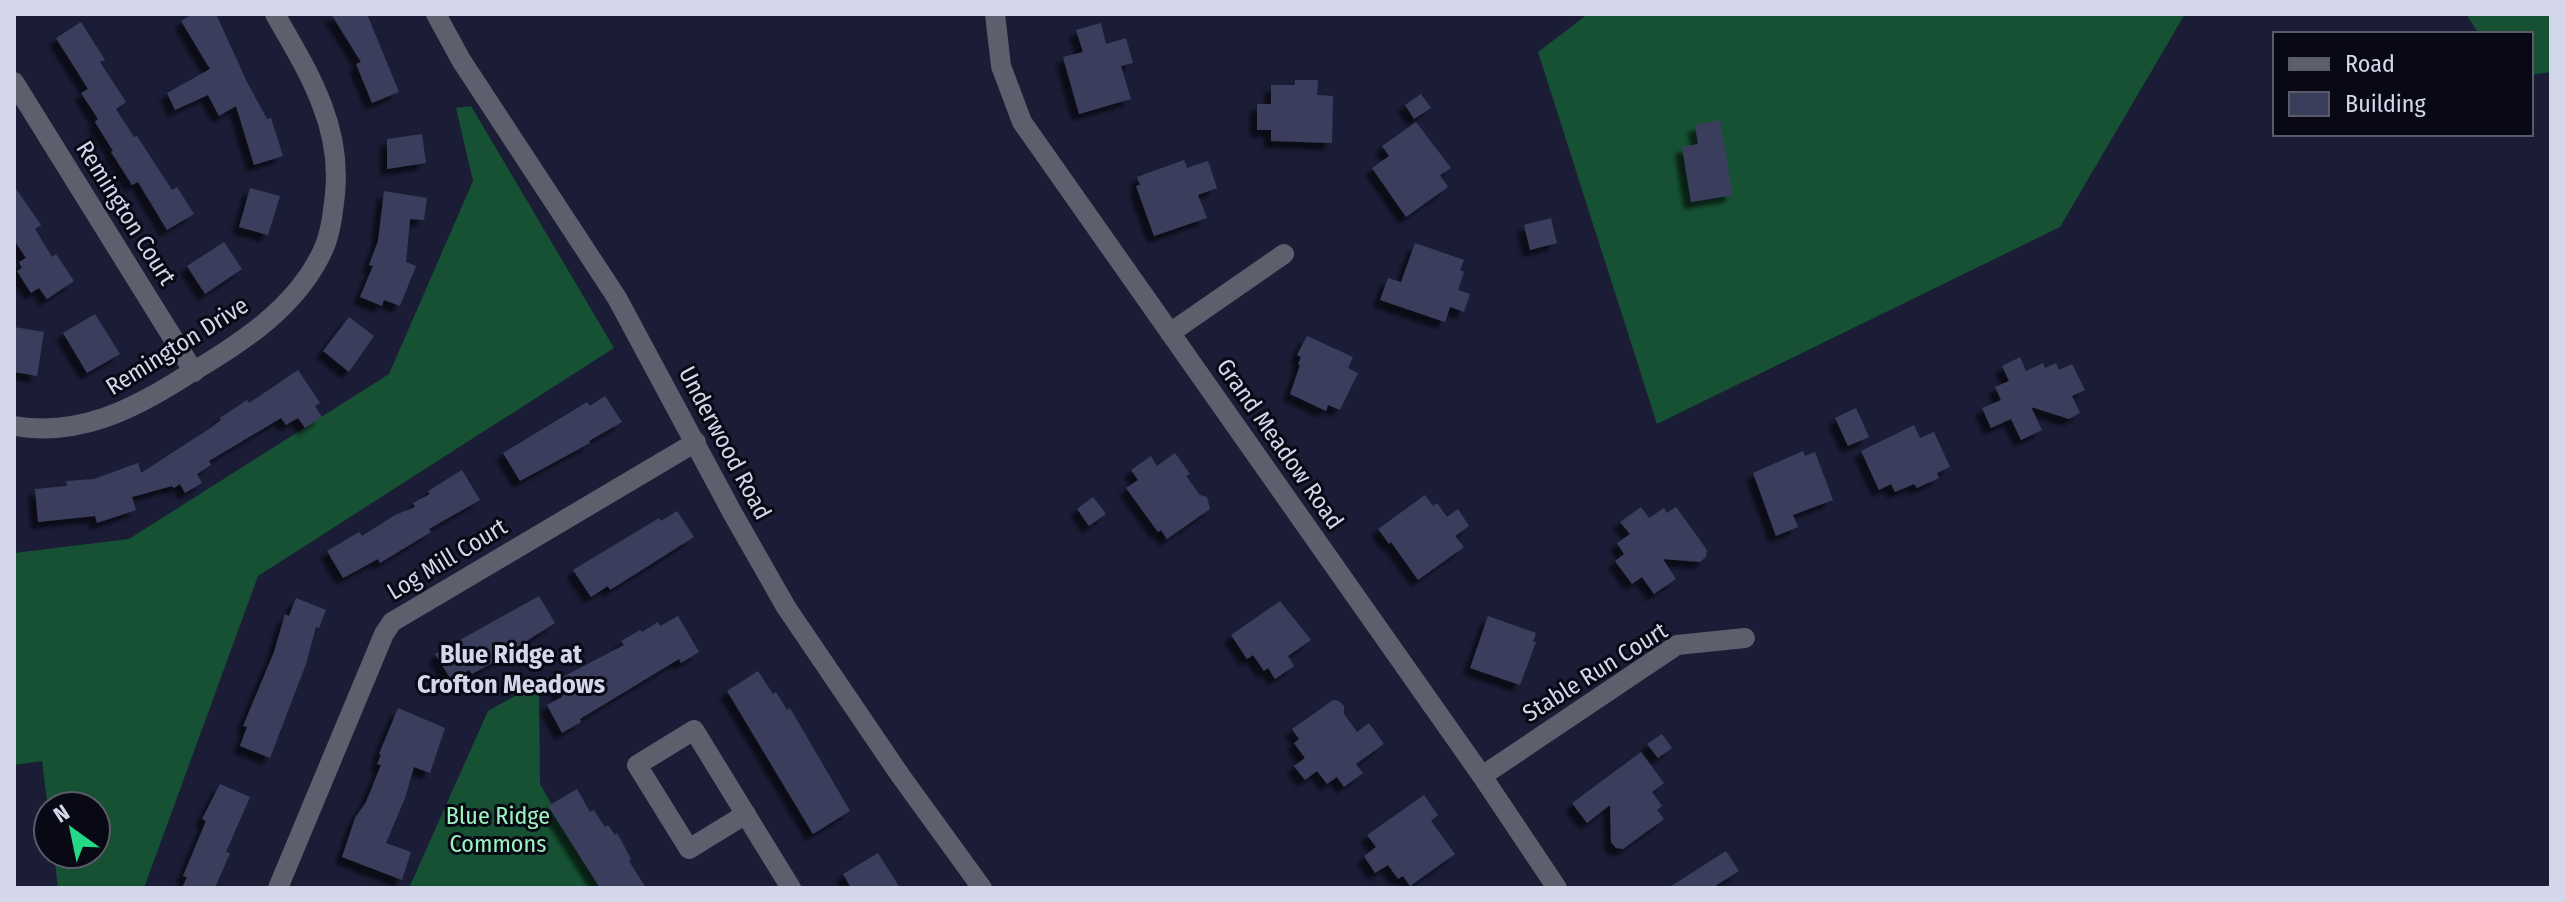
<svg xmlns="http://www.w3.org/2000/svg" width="2565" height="902" font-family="'Fira Sans Condensed',sans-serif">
  <defs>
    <filter id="shadow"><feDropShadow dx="-7" dy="7" stdDeviation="2" flood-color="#0009"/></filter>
  </defs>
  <rect width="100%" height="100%" fill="#1b1d37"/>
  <path fill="#155132" d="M1588 14H2185L2060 227 1657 424 1538 52Z
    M2466 14H2551V72L2531 75V34H2479Z
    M471 106 614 348 258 576 144 888H58L54 854H96V806H48V809L42 761 14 765V553L129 539 389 374 473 181 456 108Z
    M539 682 540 784 599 888H409L488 711Z"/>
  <path fill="#3a3e5b" filter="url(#shadow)" d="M193 14H216L247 82 267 119 271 118 283 156 254 165 236 106 219 116 208 95 175 110 167 93 210 69 181 21Z
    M331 14H367L399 92 372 103 356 64 361 62Z
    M81 22 105 60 100 62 126 102 116 109 134 137 137 136 172 190 177 187 194 214 167 230 138 182 132 185 111 152 113 151 95 122 98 119 81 93 88 89 56 38Z
    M1101 23 1106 44 1126 38 1133 63 1121 66 1131 99 1079 114 1063 57 1083 52 1076 30Z
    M1295 80H1318L1317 95 1333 96 1332 143 1271 141V130H1257V104H1271V85H1295Z
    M1421 94 1431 108 1414 119 1405 105Z
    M1720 120 1733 195 1691 202 1682 147 1698 144 1695 125Z
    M1416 122 1451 168 1440 175 1448 187 1406 217 1372 168 1389 156 1382 146Z
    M422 134 426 163 387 169V139Z
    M1184 160 1187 168 1208 161 1217 188 1198 195 1207 218 1154 236 1136 186 1140 185 1137 177Z
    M14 186 41 225 35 229 52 257 56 254 74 281 47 299 39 288 31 293 17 271 22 268 19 262 26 258 14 240Z
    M250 188 280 196 268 235 239 227Z
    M384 191 427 198 424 220 410 219 406 262 416 266 400 306 384 300 382 306 360 297 373 266 369 265 378 241Z
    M1551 218 1557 243 1530 250 1524 225Z
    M224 242 242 269 205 294 187 266Z
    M1415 243 1464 260 1460 270 1464 272 1458 290 1470 294 1464 312 1450 307 1445 322 1380 300 1388 278 1401 282Z
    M95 314 120 354 87 373 63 333Z
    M349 317 374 336 349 372 323 351Z
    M14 327 44 332 37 376 14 372Z
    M1307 336 1353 357 1348 368 1358 373 1340 410 1328 405 1326 411 1290 394 1300 365 1298 364 1301 357 1297 355Z
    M2020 357 2026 371 2043 363 2045 368 2056 363 2059 370 2072 364 2085 390 2072 396 2080 413 2069 419 2031 407 2042 430 2021 440 2011 419 1991 428 1982 408 2001 400 1995 387 2009 381 2002 366Z
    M298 370 320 403 315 406 322 417 305 428 298 418 286 425 281 418 209 461 211 465 197 474 202 483 185 493 180 484 174 488 172 486 132 497 136 510 97 523 95 516 38 522 35 489 67 486 66 481 94 479 138 463 141 473 212 427 221 420 220 418 247 400 249 403Z
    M605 396 622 422 589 441 590 443 520 481 503 453 587 402 590 406Z
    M1856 408 1869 437 1848 446 1835 418Z
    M1914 425 1920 438 1934 432 1950 467 1937 473 1939 478 1917 488 1914 484 1895 492 1891 484 1879 490 1861 451Z
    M1803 451 1805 456 1815 452 1833 500 1793 515 1798 527 1776 536 1753 473Z
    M1175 453 1190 474 1186 476 1200 495 1207 497 1210 509 1167 539 1161 530 1158 532 1126 488 1138 480 1131 470 1151 456 1157 466Z
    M462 470 480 500 429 529 431 532 380 563 378 559 343 578 327 551 359 532 362 536 395 515 415 507 413 503 430 494 428 491Z
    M1425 495 1433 506 1437 503 1447 517 1458 509 1469 526 1455 536 1464 547 1418 580 1391 542 1389 544 1378 529Z
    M1093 497 1106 514 1089 526 1077 509Z
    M1641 507 1649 518 1664 508 1667 513 1676 507 1707 550 1706 557 1700 562 1663 559 1676 579 1654 594 1642 577 1632 584 1615 561 1624 554 1617 543 1630 534 1620 522Z
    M677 511 694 537 610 590 608 586 591 597 573 570 659 518 661 521Z
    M539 596 555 623 492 663 472 674 469 670 452 681 435 654Z
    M296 598 326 610 319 628 316 627 306 664 270 758 240 746 247 727 243 726 274 652 285 614 289 616Z
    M1280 601 1311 640 1288 656 1294 666 1275 679 1268 668 1264 671 1253 655 1247 659 1231 635Z
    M678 616 699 652 681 663 679 659 580 719 581 722 562 733 547 705 562 697 553 682 624 645 621 641 640 630 642 632 658 622 660 626Z
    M1488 616 1536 633 1533 642H1536L1520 685 1470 668Z
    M758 671 773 694 776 692 787 710 790 708 850 811 813 834 727 691Z
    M1333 700 1339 701 1344 706V714L1357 732 1369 723 1384 744 1356 764 1363 773 1344 787 1337 777 1327 784 1317 771 1305 780 1294 766 1305 758 1294 743 1299 739 1292 729Z
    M398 708 445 728 430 773 414 767 405 798 386 843 411 852 402 880 342 857 355 818 366 802 381 765 377 764 381 755 379 754Z
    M1662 734 1672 748 1658 758 1647 744Z
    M1641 752 1664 783 1652 792 1662 806 1657 810 1664 819 1623 849 1616 848 1611 842 1610 805 1587 823 1572 803Z
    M220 784 250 797 226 852 230 853 215 888H182L187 877 183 876 206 821 202 819Z
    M577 789 590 812 594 810 605 827 608 825 615 835 617 833 631 859 629 861 646 888H600L548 806Z
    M1424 795 1438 815 1431 821 1455 854 1410 886 1403 876 1398 879 1388 865 1375 873 1364 856 1376 847 1367 835Z
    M1726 851 1739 871 1712 888H1668Z
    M878 853 900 888H851L843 874Z"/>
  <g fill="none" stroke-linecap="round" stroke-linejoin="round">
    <path stroke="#5d5f6d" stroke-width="20" d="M436 14 461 60 617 298 733 514 786 607 900 775 982 888
      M995 14 1001 66 1022 122 1482 776 1557 888
      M14 82 194 372
      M1170 333 1284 254
      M14 426C78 437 132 410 184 377 239 344 297 309 324 248 331 231 333 212 335 194 338 164 333 133 322 105 310 73 292 44 275 14
      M1482 776 1677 645 1745 638
      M746 814 689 849 637 765 694 730 791 888
      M278 888 384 634 392 622 696 442"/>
  </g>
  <g text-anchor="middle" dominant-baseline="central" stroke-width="6" stroke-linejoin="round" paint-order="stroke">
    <g font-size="24" fill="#d4d7e9" stroke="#080914">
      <text transform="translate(126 213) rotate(58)">Remington Court</text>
      <text transform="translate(177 346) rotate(-32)">Remington Drive</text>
      <text transform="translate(725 443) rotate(62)">Underwood Road</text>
      <text transform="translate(1280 444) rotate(55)">Grand Meadow Road</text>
      <text transform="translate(447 559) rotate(-31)">Log Mill Court</text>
      <text transform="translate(1595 672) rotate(-32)">Stable Run Court</text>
    </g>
    <g font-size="24" fill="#9df3be" stroke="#080914">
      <text x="498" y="816">Blue Ridge<tspan x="498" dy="28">Commons</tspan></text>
    </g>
    <g font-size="26" font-weight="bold" fill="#d4d7e9" stroke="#080914">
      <text x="511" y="654">Blue Ridge at<tspan x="511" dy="30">Crofton Meadows</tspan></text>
    </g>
  </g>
  <rect width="2565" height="902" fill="none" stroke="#d4d7e9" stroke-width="32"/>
  <rect x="2273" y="32" width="260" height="104" fill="#080914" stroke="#5a5b69" stroke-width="2"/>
  <rect x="2289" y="58" width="40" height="12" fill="#5d5f6d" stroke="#5a5b69" stroke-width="2"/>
  <text x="2345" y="72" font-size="24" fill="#d4d7e9">Road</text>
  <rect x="2289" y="92" width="40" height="24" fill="#3a3e5b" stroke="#5a5b69" stroke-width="2"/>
  <text x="2345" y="112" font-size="24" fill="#d4d7e9">Building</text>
  <g transform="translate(72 830) rotate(327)"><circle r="38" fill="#080914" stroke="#5a5b69" stroke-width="2"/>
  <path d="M0-6L14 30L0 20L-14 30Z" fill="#24d886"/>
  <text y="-12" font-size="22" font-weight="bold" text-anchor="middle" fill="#d4d7e9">N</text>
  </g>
</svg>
